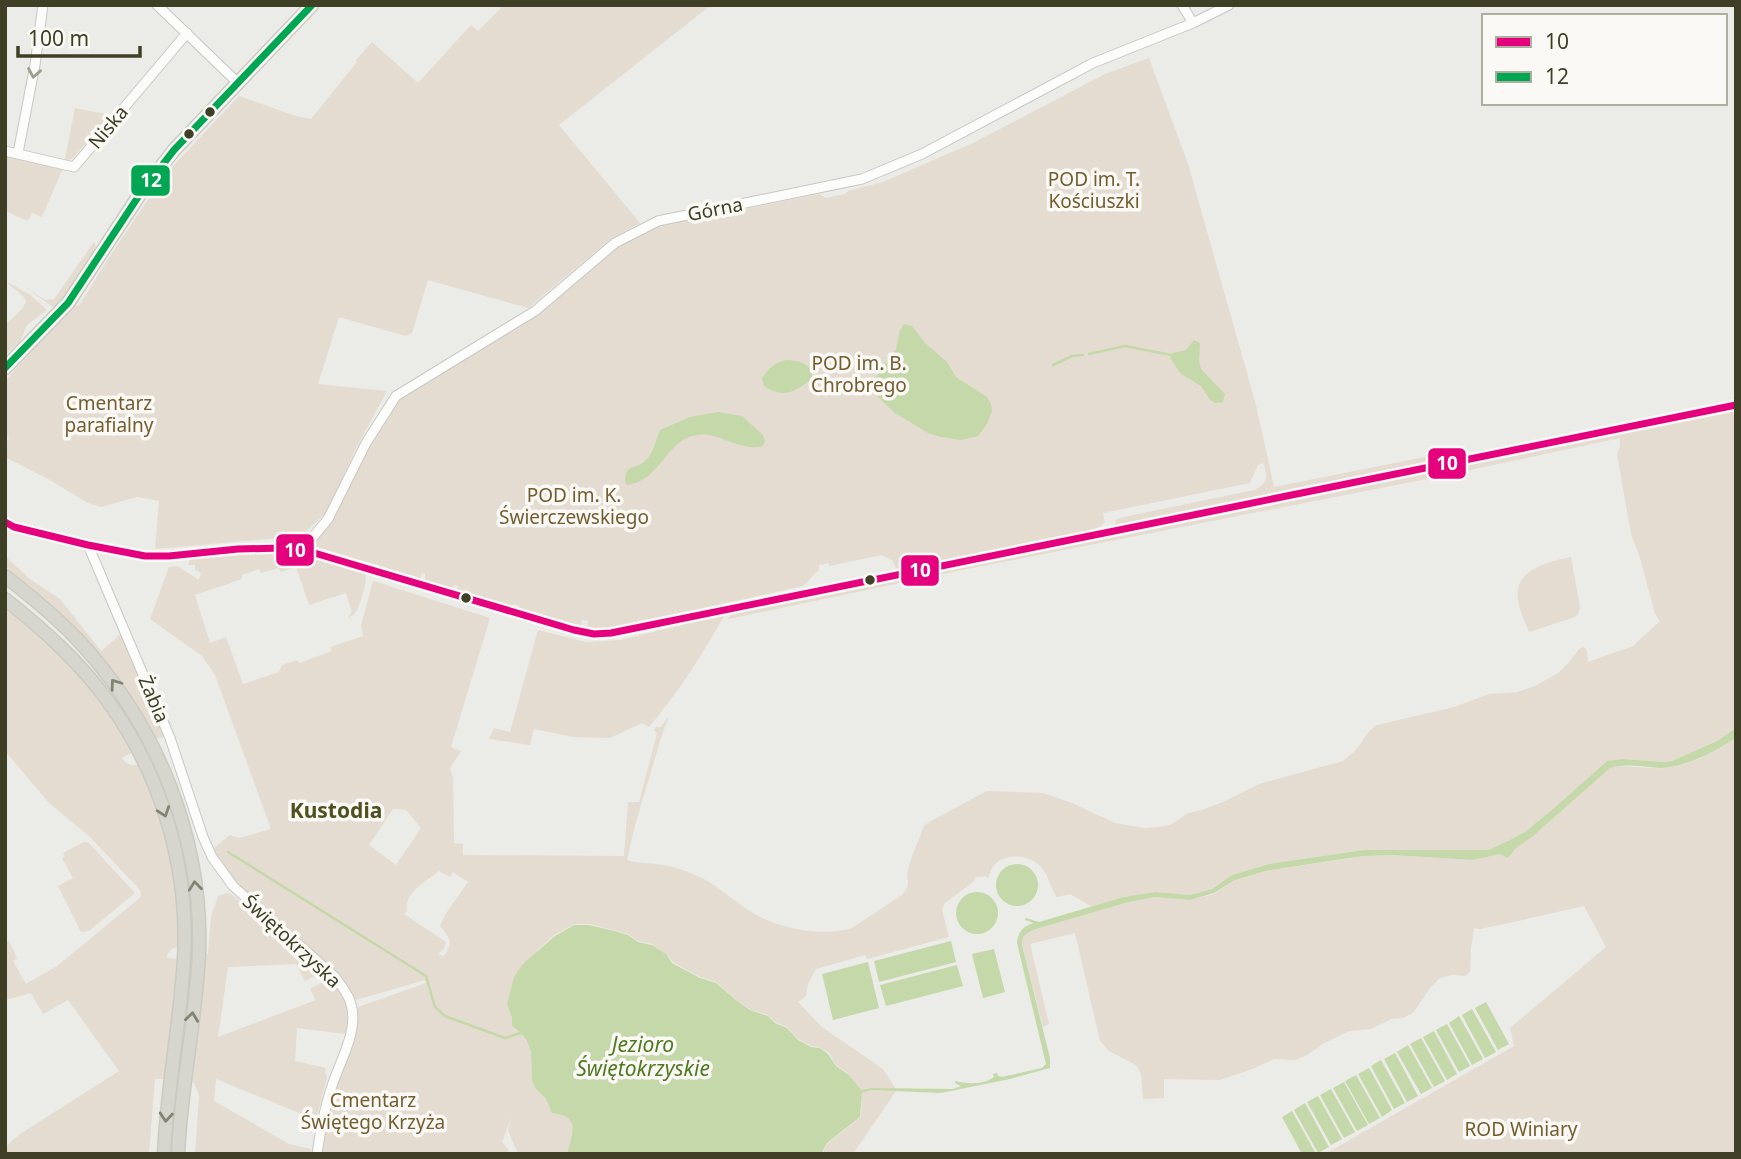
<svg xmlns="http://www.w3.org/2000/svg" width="1741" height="1159" font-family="'Noto Sans',sans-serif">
  <rect width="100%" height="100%" fill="#ebebe7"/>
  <path fill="#e4dcd0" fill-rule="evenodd" d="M504 5H711L559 125 640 223 612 238 528 308 428 280 412 333 406 336 339 317 318 384 387 391 356 448 327 512 301 536 155 549 159 501 137 497 101 507 88 503 48 479 5 457V445L9 438 5 434V381L74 304 79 306 108 259 157 186 170 189 173 180 163 177 239 96 296 116 311 119 357 62 356 60 372 42 418 83 471 25 478 31Z
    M1149 58 1188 164 1256 405 1274 487 1435 455 1434 460 1114 526 1116 520 1119 518 1254 490C1267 484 1269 476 1263 463L1258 465 1250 483 1103 513 1105 522 1101 526 1095 529 899 569 896 568 892 560 882 555 829 566V563L819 565V570C812 574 810 582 803 586L612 629 587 628 588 621 582 620 581 627 574 626 518 610 519 606 514 604 512 608 468 593 469 590 465 589 464 592 457 590 458 586 455 585 452 588 425 580V574L422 573 420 578 311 545 363 454 400 396 538 314 617 247 654 227 820 194 825 198 845 194 848 191 883 182 975 142 1105 74Z
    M75 108 110 115 73 158 68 160 65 159Z
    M5 156 63 168 42 217 32 213 28 221 5 211Z
    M94 242 96 247 63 298 54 308 24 286 45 300 54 299Z
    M5 281 29 294 47 310 27 325 20 342 5 355V325L22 309 26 302 24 297Z
    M1736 411V728L1717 741 1672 761 1664 762 1622 759 1607 761 1554 808 1525 832 1510 840 1488 850H1364L1269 864 1232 875 1212 889 1190 895 1155 892 1125 897 1092 907 1070 894 1057 897C1050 888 1049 875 1041 867 1029 854 1003 852 992 868 990 871 989 875 988 878L985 876 976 877 973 882 945 903 942 910 949 937 867 959 865 955 816 969 808 984 806 996 798 1002 822 1027 883 1069 896 1089 871 1088 861 1091 849 1074 836 1065 829 1053 819 1047 811 1046 798 1039 787 1027 775 1022 768 1015 751 1010 736 1000 716 982 700 977 673 962 666 954 652 944 638 941 628 934 589 924H574L554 935 537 951 511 991 507 1004 512 1018V1026L521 1033 527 1041 531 1052 532 1081 536 1089 546 1099 552 1113C556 1114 566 1115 569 1119 577 1126 569 1145 567 1154H518L508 1130 512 1116 502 1142 508 1149 509 1154H321L326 1124 333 1095 356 1029 358 1007 426 983 425 980 356 1000 340 976 233 881 215 854V847L230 835 239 838 271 829 215 675 202 656 150 619 169 567 177 566 199 580 201 573 195 570V565H188L190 559 193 558 275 553 307 555 361 571C362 572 364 573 365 575 368 580 360 605 357 610 353 616 353 615 347 618L352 612 346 593 309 605 296 567 281 572 278 568 261 573 259 569 242 575V579L195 595 210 643 226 637 243 684 279 672 282 665 297 660 299 663 332 651 330 647 363 636 361 625 373 581 490 618 451 747 461 751 450 768 453 777 454 843 463 844V855L624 856 628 802H639L657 733 654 730 656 727H661L669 716 661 738 635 825 627 860C639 864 652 863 664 865 676 867 689 872 700 877 720 887 735 902 753 913 778 929 824 937 852 928L902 895C913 881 905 882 908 869 912 854 919 840 924 826L929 822 987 791 1043 793 1072 803 1115 823 1144 828 1160 827 1172 824 1188 813 1202 810 1223 802 1259 784 1343 761C1350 755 1356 751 1361 743 1366 735 1368 731 1377 725L1454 707 1489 694 1517 692 1535 686 1558 673 1570 661 1579 649 1584 647 1587 650 1588 662 1633 646 1660 621 1655 614 1640 558 1631 534 1617 454 1620 446V438L1442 476 962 570 728 619 733 612ZM393 809 406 810 421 828 396 865 369 845ZM439 871 450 877 453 872 468 882 445 915 440 926C450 939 454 941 444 956L439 955 441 950 443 951 446 942 404 914 407 911C403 893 427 881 439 871Z
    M5 556 30 579 60 599 101 651 121 634 164 737 156 739C142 714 127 690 109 667 79 630 41 598 5 566Z
    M1571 557 1580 607 1578 614 1575 617 1529 632C1525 622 1520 612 1518 601 1513 569 1548 562 1571 557Z
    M5 605C22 619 39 633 54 648 85 679 111 714 133 752L122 758C126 765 131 765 139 765 159 811 174 858 178 908 180 921 179 934 179 947 172 947 168 951 167 958L178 959 165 1079H155L149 1154H132V1151L129 1154H5V1147L20 1134 119 1071 68 1000 43 1014 31 993 5 1000V943L9 941 17 958 13 961 26 984 57 966 141 897 140 890 90 837 49 803 5 751Z
    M724 614V616C702 655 678 693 649 727L642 723 610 738 573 737 534 729 530 745 489 739 494 728 510 732 538 630 586 642 621 640Z
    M1736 737V1154H1325L1514 1046 1510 1028 1606 947 1584 906 1509 923 1480 929 1474 928 1471 948 1470 972 1465 976 1452 975 1440 978 1430 988 1413 1013 1403 1018 1391 1019 1371 1029 1350 1031 1324 1043 1307 1055 1296 1060 1274 1059 1255 1068 1220 1080 1164 1079V1098L1143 1099 1141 1074 1136 1065 1109 1051 1100 1041 1075 933 1030 944 1049 1024 1043 1027 1022 945C1022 936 1025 934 1033 930L1125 903 1154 897 1190 900 1214 894 1235 880 1266 871 1305 865 1364 856 1392 855 1473 860 1500 854 1508 858 1516 848 1532 837 1611 767 1618 766C1632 766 1648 769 1663 768 1689 766 1715 753 1736 737Z
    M84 842H88L135 893 89 931 81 932 58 886 73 878 62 858 65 856 63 853Z
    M227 893 231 894 318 968 321 973 305 981 296 964 228 967 218 1037 316 1000 310 989 326 980H331C346 995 351 1014 345 1034L297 1028 295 1061 326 1068 325 1072 327 1077 316 1120 216 1079 214 1101 289 1144 311 1149 310 1154H195L199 1096 195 1084 191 1081 204 954H208L211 917 218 896Z
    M871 1090 896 1091 853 1154H822L828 1143 861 1117 862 1093Z"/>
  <path fill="#c4d8a9" d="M904 324 912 326 925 343 947 362 956 377 987 397 991 404 992 411 987 424 978 436 961 440 941 437 928 433 895 413 878 397 875 389V379L896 349 900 330Z
    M1194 340 1200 343 1199 361 1201 369 1225 394 1223 402 1215 403 1210 400 1201 386 1181 374 1170 358 1173 353 1186 350Z
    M786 360C795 360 813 363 812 376 811 381 808 381 805 384 789 395 780 396 764 386L762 378C771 367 772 364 786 360Z
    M718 412 742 416 763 435 765 441 763 446C738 453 717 428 692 436 665 444 658 482 627 485L625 481C626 463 634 470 644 462 653 455 656 440 660 430L690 417Z
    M1736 728V737C1717 752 1683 768 1659 768 1643 767 1625 763 1610 768L1532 837 1516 848 1508 858 1500 854 1473 860 1392 855 1364 856 1349 858 1266 871 1235 880 1214 893 1190 900 1154 897 1125 903 1033 930C1025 934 1022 936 1022 945L1050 1058V1068L1010 1079 941 1093 871 1090 862 1093 860 1117 827 1143 821 1154H567C569 1145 577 1126 569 1119 566 1115 556 1114 552 1113L546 1099 536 1089 532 1081 531 1052 527 1041 521 1033 512 1026V1018L507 1004 514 977 523 964 555 936 574 925H589L614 931 628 935 638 942 652 945 666 954 672 963 700 978 716 983 737 1001 750 1010 768 1016 775 1023 787 1028 798 1040 811 1047 820 1048 828 1054 836 1066 849 1075 861 1090 871 1088 953 1089 961 1086 955 1083V1081C968 1084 983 1085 994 1077L993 1074 997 1073 998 1076 1002 1077 1042 1068 1046 1064 1017 943C1018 932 1023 926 1034 923L1025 920 1026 918 1039 922 1124 897 1155 892 1190 895 1212 889 1232 875 1269 864 1364 850H1488L1510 840 1525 832 1554 808 1607 761 1622 759 1664 762 1672 761 1717 741Z
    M996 885a21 21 0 1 1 42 0a21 21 0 1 1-42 0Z
    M956 913a21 21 0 1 1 42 0a21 21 0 1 1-42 0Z
    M951 941 956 962 879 982 874 961Z
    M994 949 1005 992 983 998 972 954Z
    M868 962 879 1008 833 1020 822 974Z
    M957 965 963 986 886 1006 880 985Z
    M1486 1002 1509 1044 1498 1050 1475 1008Z
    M1472 1009 1496 1052 1485 1058 1462 1015Z
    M1459 1016 1483 1059 1472 1065 1449 1023Z
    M1447 1024 1470 1066 1459 1072 1436 1030Z
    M1434 1031 1457 1074 1447 1080 1423 1037Z
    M1421 1038 1445 1081 1434 1087 1410 1044Z
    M1408 1045 1432 1088 1421 1094 1397 1052Z
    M1395 1053 1418 1096 1407 1102 1384 1059Z
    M1381 1060 1405 1103 1394 1109 1371 1066Z
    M1369 1068 1392 1110 1382 1117 1358 1074Z
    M1356 1075 1380 1118 1369 1124 1345 1081Z
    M1344 1082 1368 1125 1357 1131 1333 1088Z
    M1331 1089 1355 1132 1344 1138 1320 1095Z
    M1318 1096 1342 1139 1331 1145 1307 1102Z
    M1305 1103 1329 1147 1318 1153 1294 1110Z
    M1292 1111 1316 1154H1302L1282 1117Z"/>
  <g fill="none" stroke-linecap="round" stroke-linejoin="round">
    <path stroke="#c4d8a9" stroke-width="2.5" d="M1089 354 1125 346 1171 355
      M1053 365 1072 356 1083 355
      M228 852 426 976 435 1007 445 1016 505 1038 521 1033"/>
    <defs>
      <path id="minor" d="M157 5 238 83
        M1182 5 1193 23
        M5 151 74 167 187 33
        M18 153 35 65 43 5
        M5 522 14 527 88 545 145 556H169L238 549 282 548 311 552 574 630 594 634 611 633 1736 405
        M88 545 170 738 203 837 212 857 233 886 334 976C340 984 348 993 351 1004 359 1032 339 1062 331 1089 324 1110 320 1132 317 1154
        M302 550 328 519 366 443 396 396 535 311 615 243 658 221 862 179 922 154 1093 63 1193 23 1229 5"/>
      <path id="major" d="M5 368 68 303 140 194 174 150 312 5
        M5 576C30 596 55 616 77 639 156 723 203 837 199 953 196 1020 181 1086 178 1154
        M5 599C44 630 81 663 110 704 162 777 189 868 184 959 180 1024 167 1088 164 1154"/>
    </defs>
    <use href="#minor" stroke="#c7c7c3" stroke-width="11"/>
    <use href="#major" stroke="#cacac2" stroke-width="15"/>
    <use href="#minor" stroke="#fcfcfb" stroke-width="9"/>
    <use href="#major" stroke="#d6d6cf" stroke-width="12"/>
    <defs>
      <path id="bus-1" d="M5 522 14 527 88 545 145 556H169L238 549 282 548 311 552 574 630 594 634 611 633 1736 405"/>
      <path id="bus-2" d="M5 368 68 303 140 194 174 150 312 5"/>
    </defs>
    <use href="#bus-1" stroke="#faf9f5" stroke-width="12"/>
    <use href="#bus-2" stroke="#faf9f5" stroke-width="12"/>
    <use href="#bus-1" stroke="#e5007d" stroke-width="7"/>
    <use href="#bus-2" stroke="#00a651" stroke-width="7"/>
  </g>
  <defs><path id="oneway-chevron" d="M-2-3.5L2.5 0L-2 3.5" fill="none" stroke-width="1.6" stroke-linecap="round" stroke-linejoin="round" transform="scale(1.75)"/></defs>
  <use stroke="#9d9e90" href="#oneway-chevron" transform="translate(34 73) rotate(100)"/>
  <g stroke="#828371">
    <use href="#oneway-chevron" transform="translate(115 684) rotate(-126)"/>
    <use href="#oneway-chevron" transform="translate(164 812) rotate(71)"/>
    <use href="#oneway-chevron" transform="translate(195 886) rotate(-96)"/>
    <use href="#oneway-chevron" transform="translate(192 1017) rotate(-83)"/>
    <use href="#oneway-chevron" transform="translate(166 1117) rotate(95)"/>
  </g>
  <g fill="#3e3f24" stroke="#faf9f5" stroke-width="2.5">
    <circle cx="210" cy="112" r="6"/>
    <circle cx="189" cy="134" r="6"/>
    <circle cx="870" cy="580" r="6"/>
    <circle cx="466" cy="598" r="6"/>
  </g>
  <g text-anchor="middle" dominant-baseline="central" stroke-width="7" stroke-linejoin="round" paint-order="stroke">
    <g font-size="19" fill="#3e3f24" stroke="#faf9f5">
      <text transform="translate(108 127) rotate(-50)">Niska</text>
      <text transform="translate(715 209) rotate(-11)">Górna</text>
      <text transform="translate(154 699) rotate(67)">Żabia</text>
      <text transform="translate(292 941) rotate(43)">Świętokrzyska</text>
    </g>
    <g font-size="19" fill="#745d2f" stroke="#faf9f5">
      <text x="1094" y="179">POD im. T.<tspan x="1094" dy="22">Kościuszki</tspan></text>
      <text x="859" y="363">POD im. B.<tspan x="859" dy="22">Chrobrego</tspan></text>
      <text x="109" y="403">Cmentarz<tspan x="109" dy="22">parafialny</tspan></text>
      <text x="574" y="495">POD im. K.<tspan x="574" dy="22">Świerczewskiego</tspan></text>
      <text x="373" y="1100">Cmentarz<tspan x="373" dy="22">Świętego Krzyża</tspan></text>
      <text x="1521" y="1129">ROD Winiary</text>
    </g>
    <g font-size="21" font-weight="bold" fill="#4f5020" stroke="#faf9f5">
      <text x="336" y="810">Kustodia</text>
    </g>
    <g font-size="21" font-style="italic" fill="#517920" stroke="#faf9f5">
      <text x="643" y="1044">Jezioro<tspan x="643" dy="24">Świętokrzyskie</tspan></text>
    </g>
  </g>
  <g stroke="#faf9f5" stroke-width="2.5">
    <rect x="130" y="164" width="41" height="33" rx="7" fill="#00a651"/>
    <rect x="1427" y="447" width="40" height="33" rx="7" fill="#e5007d"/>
    <rect x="275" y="533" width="40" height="34" rx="7" fill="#e5007d"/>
    <rect x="900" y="554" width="40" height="33" rx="7" fill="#e5007d"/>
  </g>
  <g font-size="19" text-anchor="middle" font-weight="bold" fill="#fff">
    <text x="151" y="187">12</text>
    <text x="1447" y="470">10</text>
    <text x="295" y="557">10</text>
    <text x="920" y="577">10</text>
  </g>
  <rect width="1741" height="1159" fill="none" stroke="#3e3f24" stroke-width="14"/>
  <rect x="1482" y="14" width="245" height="91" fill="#faf9f5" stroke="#afafa1" stroke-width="2"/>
  <rect x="1496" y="37" width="35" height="10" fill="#e5007d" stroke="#afafa1" stroke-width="2"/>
  <text x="1545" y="49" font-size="21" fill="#3e3f24">10</text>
  <rect x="1496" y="72" width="35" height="10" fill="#00a651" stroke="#afafa1" stroke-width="2"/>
  <text x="1545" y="84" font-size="21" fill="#3e3f24">12</text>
  <path d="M18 46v10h122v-10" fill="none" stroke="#3e3f24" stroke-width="3.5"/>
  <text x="28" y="46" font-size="21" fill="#3e3f24" stroke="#faf9f5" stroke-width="5" paint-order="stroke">100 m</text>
</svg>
